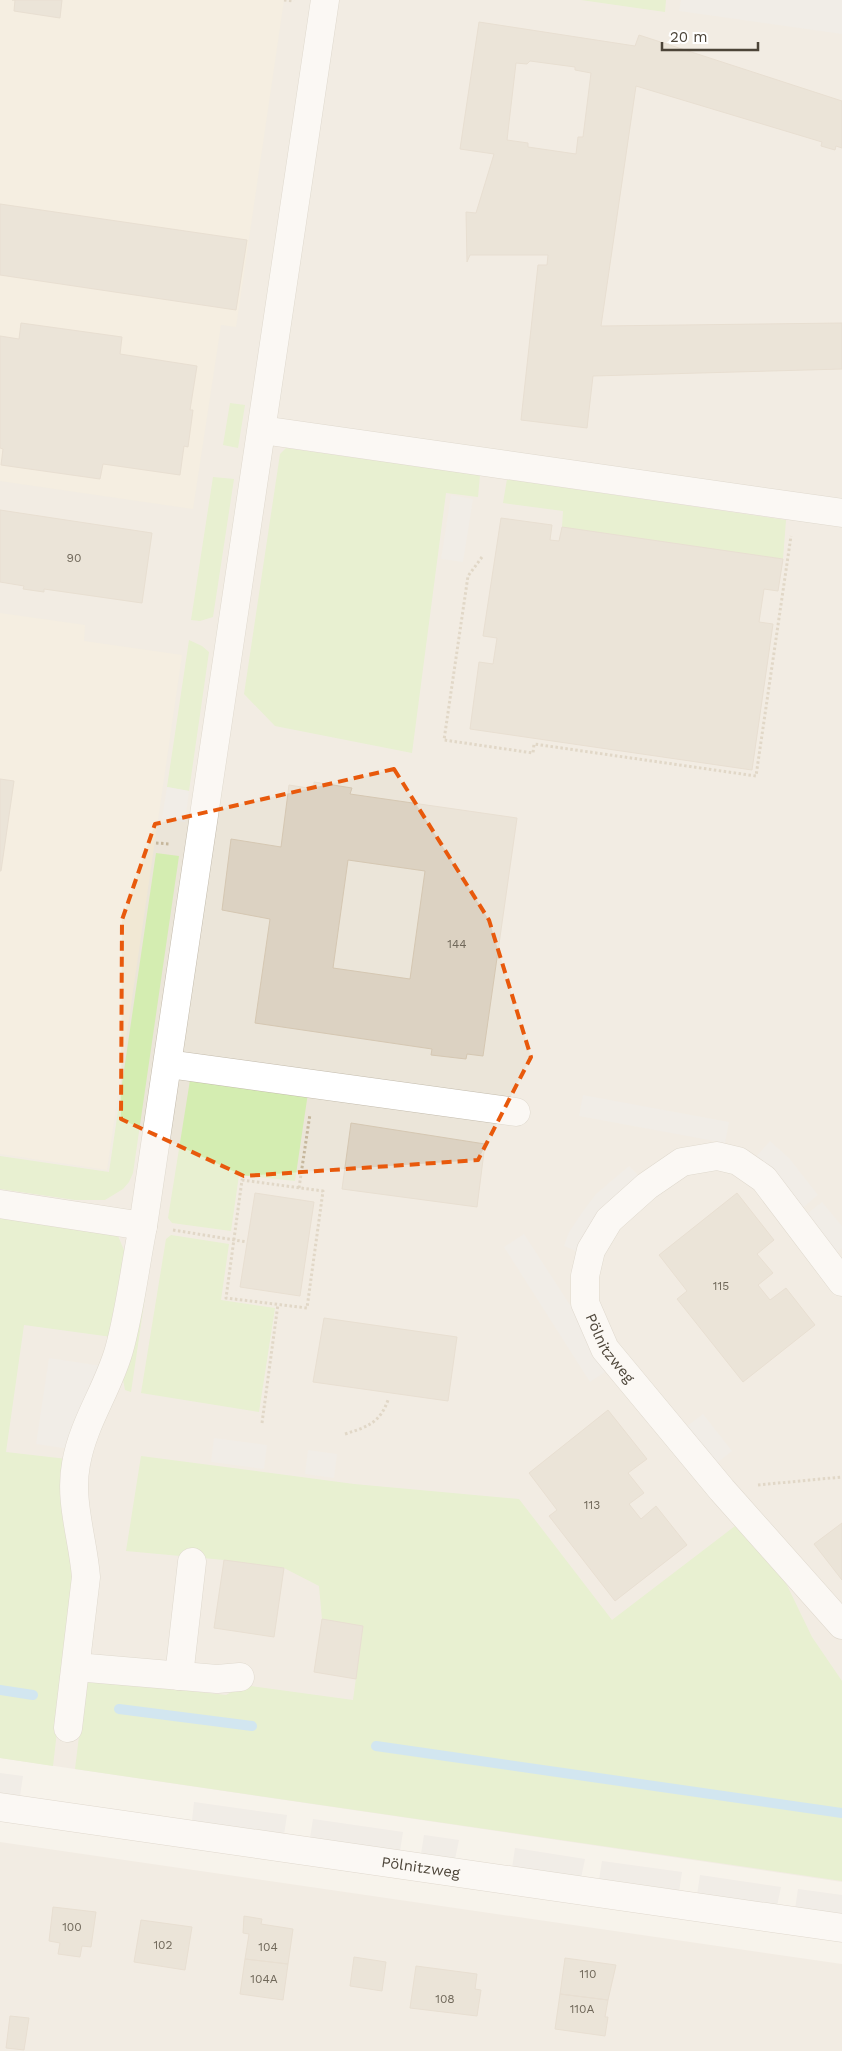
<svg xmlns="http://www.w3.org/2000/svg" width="842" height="2051" font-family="'Work Sans',sans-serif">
  <rect width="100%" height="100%" fill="#f7f3eb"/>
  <path fill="#ebe5d9" d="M0 0H842V1882L0 1758Z
    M0 1842 842 1964V2051H0Z"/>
  <path fill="#f1e8d4" d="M0 0H284L236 327 221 325 193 509 0 481Z
    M0 613 85 625 84 641 182 655 107 1170 0 1154Z"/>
  <path fill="#d4edb1" d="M581 0H666L665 12Z
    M230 403 245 405 238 448 223 445Z
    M286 448 480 475 478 497 446 493 412 753 275 726 244 694 280 454Z
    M213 477 234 479 213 617 200 621 191 620Z
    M507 479 786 520 783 559 562 527 563 511 503 503Z
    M189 640 202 646 209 652 189 791 167 787Z
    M156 853 179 856 133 1173 129 1182 123 1189 105 1200H75L0 1189V1156L109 1172Z
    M190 1080 308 1093 295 1181 239 1175 231 1231 172 1223 168 1218Z
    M0 1216 116 1231 126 1255 112 1337 24 1325 6 1452 67 1459 74 1584 53 1766 0 1758Z
    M171 1235 229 1244 221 1300 275 1308 259 1412 141 1393 166 1239Z
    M154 1236 131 1392 125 1390 122 1374Z
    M141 1456 354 1484 519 1499 612 1620 739 1523 784 1579 812 1637 842 1681V1881L75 1769 86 1679 226 1695 244 1685 353 1700 363 1626 322 1619 319 1586 284 1568 224 1560 126 1551Z"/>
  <path fill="#e8e6e2" d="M681 0H842V34L679 11Z
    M451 495 473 499 463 562 441 559Z
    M167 787 189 791 185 822 162 818Z
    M583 1095 729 1122 725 1143 579 1116Z
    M770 1141 789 1158 818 1195 799 1211 755 1158Z
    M629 1166 644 1181 583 1254 564 1246 569 1232 581 1214 596 1194Z
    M822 1202 842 1226V1248L834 1255 803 1217Z
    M524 1234 611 1368 590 1382 504 1247Z
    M49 1358 102 1366 70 1449 36 1444Z
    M703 1414 732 1451 712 1467 682 1430Z
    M214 1438 267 1445 264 1469 211 1462Z
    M308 1450 337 1454 334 1478 305 1474Z
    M0 1773 23 1776 20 1796 0 1793Z
    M194 1802 287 1815 284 1835 192 1821Z
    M313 1819 403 1832 400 1851 310 1838Z
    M424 1835 459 1840 455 1859 421 1854Z
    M515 1848 585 1859 581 1878 512 1868Z
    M602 1861 682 1872 679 1892 599 1880Z
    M700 1875 781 1887 777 1906 697 1895Z
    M798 1889 842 1895V1915L795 1909Z"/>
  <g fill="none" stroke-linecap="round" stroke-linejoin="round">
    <path stroke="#a4d7f7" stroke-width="10" d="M0 1690 33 1695
      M119 1709 252 1726
      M376 1746 842 1813"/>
  </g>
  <path fill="#dcd2c2" stroke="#d5c7b2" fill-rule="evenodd" d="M12 0H62L60 18 14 11 15 0Z
    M479 22 635 46 639 35 842 101V148L836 146 835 150 821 146 822 142 636 86 601 326 842 323V369L593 376 587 428 521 420 538 265H547L548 255H470L467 262 466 212 476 213 494 154 460 149ZM530 61 575 67V70L591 73 583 137H578L576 154 528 147V143L507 140 516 63 527 64Z
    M0 204 247 240 236 310 0 275Z
    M21 323 122 337 120 354 197 366 190 410H193L188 447 184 446 180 475 103 464 100 479 1 465 3 449 0 448V336L19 339Z
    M0 510 152 533 142 603 44 589V592L23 589 24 586 0 582Z
    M501 518 552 525 550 540 559 541 562 527 783 559 778 591 764 589 759 622 773 624 752 770 470 729 479 662 493 664 497 638 483 636Z
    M0 779 14 781 1 871H0Z
    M314 782 352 788 350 794 517 818 483 1056 467 1054 466 1059 431 1055 432 1049 255 1023 270 919 222 910 231 839 281 847 289 785 314 789ZM348 860 425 871 410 979 333 968Z
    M351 1123 485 1144 477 1207 342 1189Z
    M255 1193 314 1202 300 1296 240 1287Z
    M737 1193 774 1240 757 1254 773 1273 758 1285 770 1300 786 1288 815 1325 743 1382 677 1299 687 1291 659 1255Z
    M324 1318 457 1337 448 1401 313 1382Z
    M608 1410 647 1459 628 1473 644 1493 629 1504 641 1519 656 1506 687 1545 615 1601 549 1516 557 1510 529 1473Z
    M842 1523V1580L814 1544Z
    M224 1560 284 1568 274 1637 214 1628Z
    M322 1619 363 1626 356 1679 314 1672Z
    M53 1907 96 1912 91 1947 82 1946 80 1957 58 1954 60 1943 49 1941Z
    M244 1916 262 1919 261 1924 293 1929 288 1964 245 1959 249 1934 243 1933Z
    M141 1920 192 1927 185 1970 134 1962Z
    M354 1957 386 1962 382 1991 350 1986Z
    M565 1958 616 1965 608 2000 560 1994Z
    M245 1959 288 1964 283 2000 240 1994Z
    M416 1966 477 1974 475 1989 481 1990 477 2016 410 2008Z
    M560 1994 608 2000 605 2017H608L605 2036 555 2029Z
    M10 2016 29 2018 24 2050 6 2048Z"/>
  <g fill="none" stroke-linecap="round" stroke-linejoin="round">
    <defs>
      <g id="minor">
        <path d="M262 430 842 513"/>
        <path d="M168 1064 516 1112"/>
        <path d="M0 1204 143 1226"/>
        <path id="s1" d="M842 1282 764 1179 738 1161 717 1156 682 1162 647 1186 609 1220 591 1250 585 1276V1303L605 1349 722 1490 842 1625"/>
        <path d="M76 1667 217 1679 240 1677"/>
        <path d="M179 1676 192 1562"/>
        <path d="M68 1728 86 1577C83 1539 69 1501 76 1464 83 1423 108 1389 119 1350 130 1311 135 1266 143 1226L325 0"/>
        <path id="s2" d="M0 1807 842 1928"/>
      </g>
    </defs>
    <use href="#minor" stroke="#c3bbac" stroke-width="29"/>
    <path stroke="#c6b79c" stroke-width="3" stroke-dasharray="2.5 2.5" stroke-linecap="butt" d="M284 0 294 1
      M482 557 468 576 444 740 533 753 534 744 756 776 791 536
      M156 843 170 844
      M242 1180 323 1191 307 1308 226 1298Z
      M299 1188 310 1114
      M173 1230 247 1242
      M262 1423 278 1304
      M345 1434C367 1427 380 1423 388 1400
      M758 1485 842 1477"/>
    <use href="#minor" stroke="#fff" stroke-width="28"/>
  </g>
  <path d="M0 0H842V2051H0ZM394 769 489 920 531 1057 478 1160 244 1176 121 1119 122 920 155 824Z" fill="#f7f3eb" fill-opacity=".55" fill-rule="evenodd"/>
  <path fill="none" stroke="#e8590c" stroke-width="4" stroke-dasharray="10 6" stroke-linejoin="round" d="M394 769 489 920 531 1057 478 1160 244 1176 121 1119 122 920 155 824Z"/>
  <g text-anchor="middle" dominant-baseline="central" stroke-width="4" stroke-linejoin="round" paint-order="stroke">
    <g font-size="12" fill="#70685a">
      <text x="74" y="558">90</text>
      <text x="457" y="944">144</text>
      <text x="721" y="1286">115</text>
      <text x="592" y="1505">113</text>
      <text x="72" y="1927">100</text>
      <text x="163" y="1945">102</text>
      <text x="268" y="1947">104</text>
      <text x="588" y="1974">110</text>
      <text x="264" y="1979">104A</text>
      <text x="445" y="1999">108</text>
      <text x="582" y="2009">110A</text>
    </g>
    <g font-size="15" fill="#4c4438" stroke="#fff">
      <text stroke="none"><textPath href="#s1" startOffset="452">Pölnitzweg</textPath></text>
      <text stroke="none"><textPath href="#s2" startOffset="425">Pölnitzweg</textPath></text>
    </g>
  </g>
  <path d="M662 42v8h96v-8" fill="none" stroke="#4c4438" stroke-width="2.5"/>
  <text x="670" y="42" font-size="15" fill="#4c4438" stroke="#ffffff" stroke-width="4" paint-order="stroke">20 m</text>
</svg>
